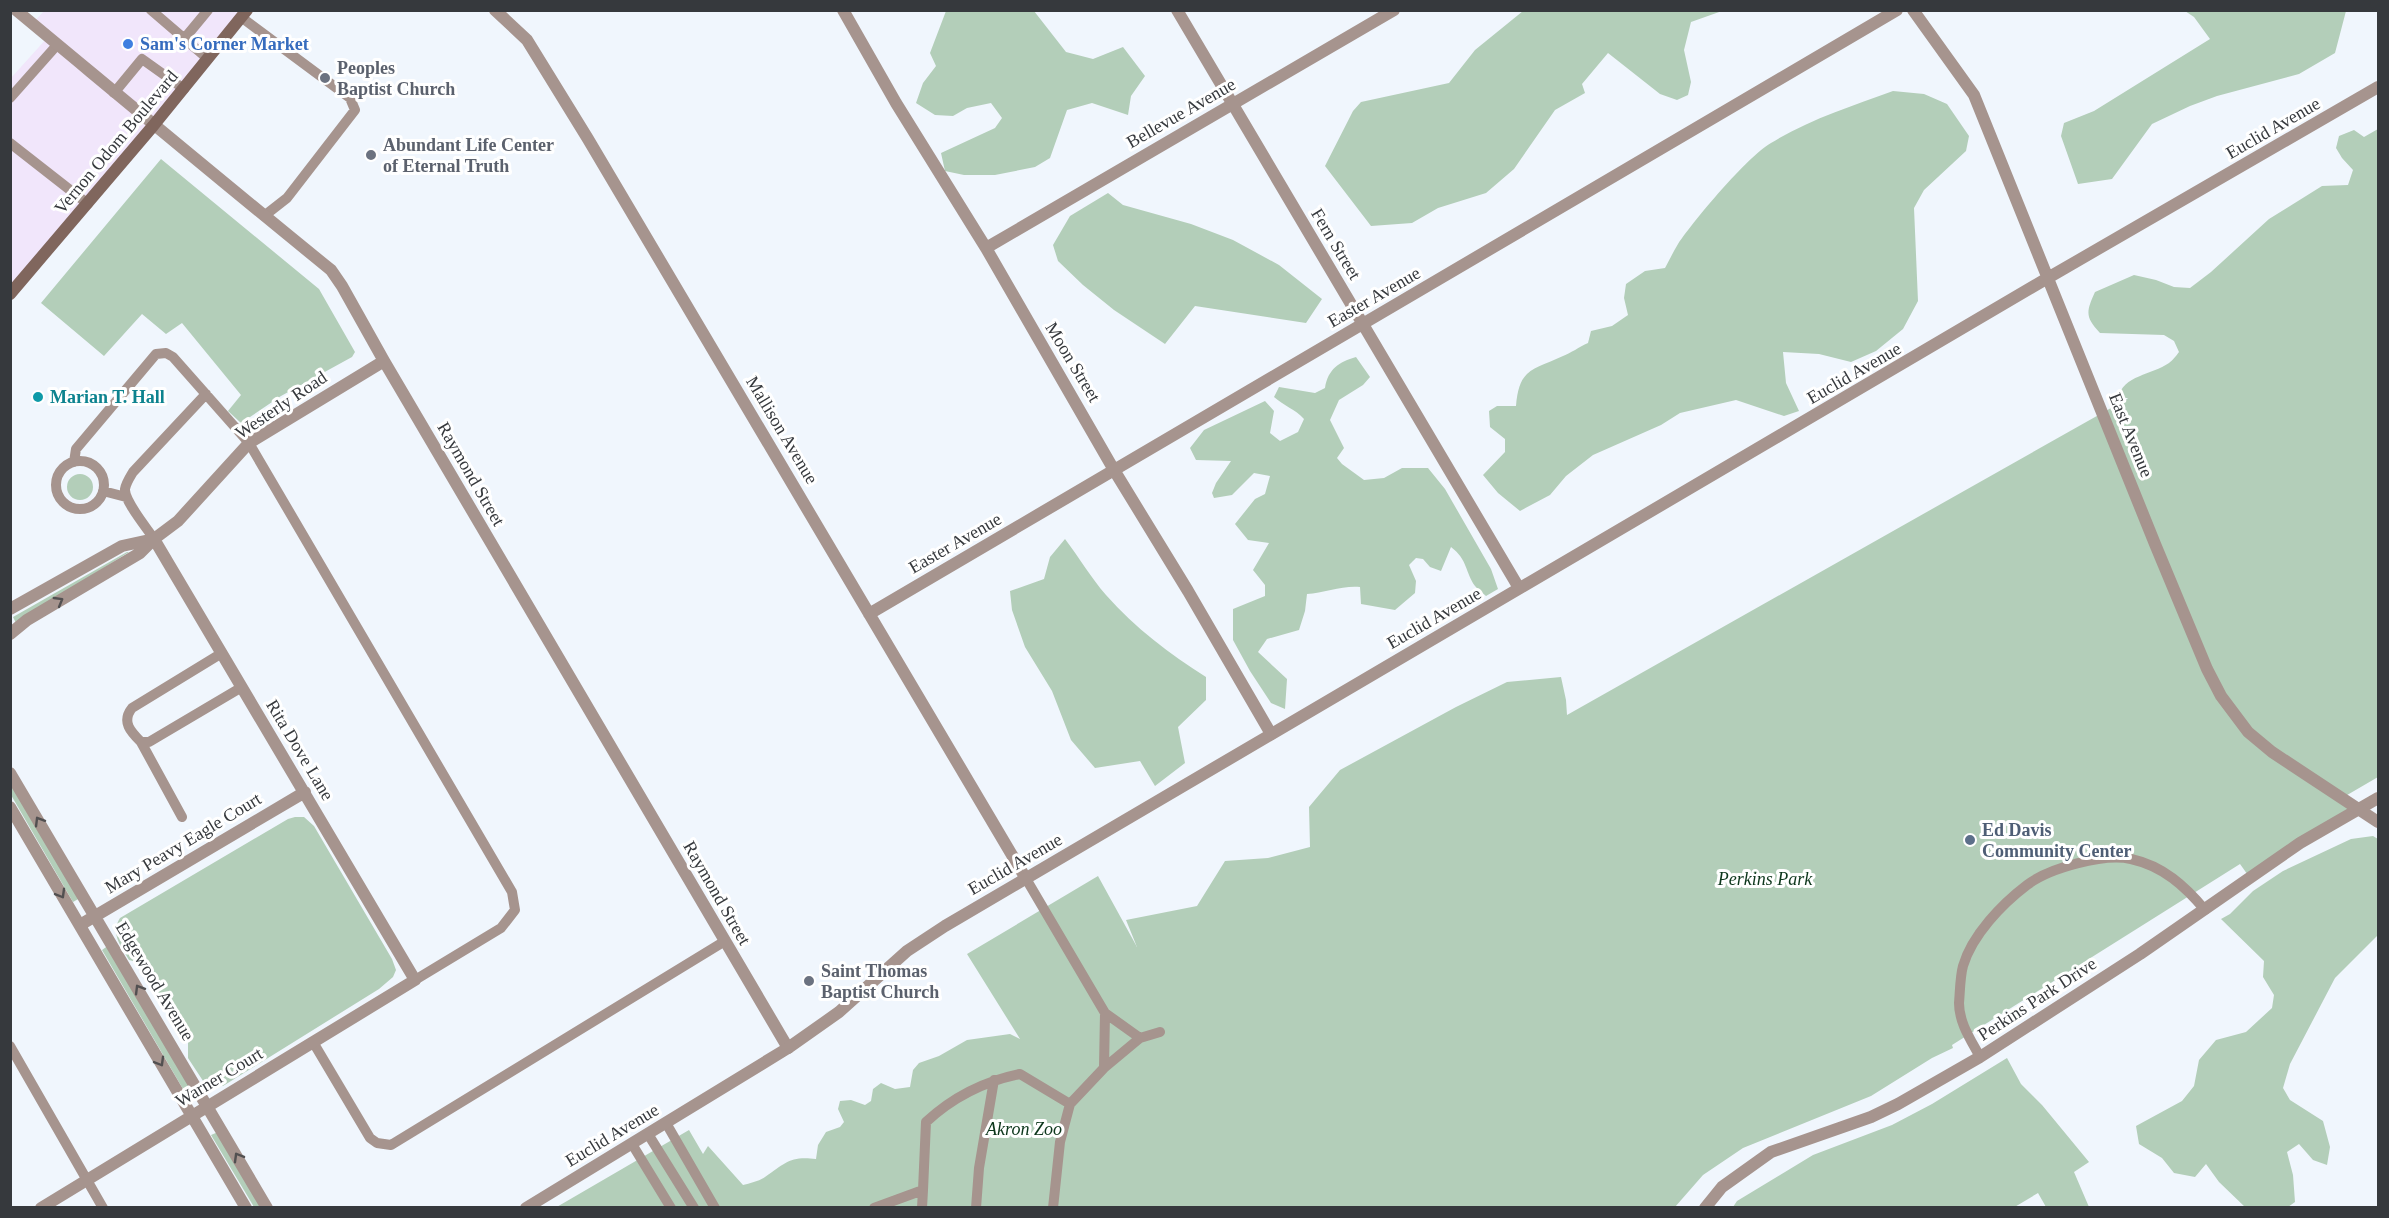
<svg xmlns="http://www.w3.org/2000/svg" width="2389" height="1218" font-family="'Times New Roman',serif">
  <rect width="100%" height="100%" fill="#f0f6fd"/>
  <path fill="#f1e6fb" d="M44 11H247L11 294V78L48 37 32 24Z"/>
  <path fill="#b3ceb9" d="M946 11H1034L1066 52 1093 59 1123 47 1145 76 1131 96 1128 115 1092 103 1067 110 1050 158 1035 167 995 175H964L945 171 941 153 995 128 1002 118 991 103 967 108 953 116 935 115 916 103 923 83 936 66 930 53Z
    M1523 11H1722L1691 22 1684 50 1691 82 1688 95 1677 100 1660 94 1608 53 1582 84 1585 93 1555 110 1514 169 1486 193 1438 208 1412 223 1371 226 1325 166 1353 111 1361 102 1449 83 1475 50Z
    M2185 11H2346L2335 53 2299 74 2217 96 2190 106 2152 124 2112 179 2078 184 2061 136 2064 123 2094 111 2210 39 2194 17Z
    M1893 91 1924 94 1947 104 1969 136 1966 151 1924 190 1914 208 1918 301 1903 329 1876 351 1851 362 1819 354 1783 352 1786 383 1799 411 1784 416 1736 400 1680 413 1661 425 1593 455 1566 476 1550 495 1520 511 1498 493 1483 475 1505 452V439L1490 427 1489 411 1497 406H1516C1519 368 1533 370 1563 356 1571 353 1579 347 1588 343L1591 331 1612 326 1628 315 1624 298 1626 284 1645 271 1665 268C1669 261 1673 252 1678 244 1695 219 1746 158 1771 143 1808 120 1852 106 1893 91Z
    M2378 129V777L2342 798 2358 809 2250 878 2240 864 1952 1045 1953 1048 1932 1058 1871 1096 1743 1148 1703 1175 1675 1207 555 1208 689 1130 703 1154 708 1146 743 1185C750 1183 759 1181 765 1177 786 1163 789 1156 816 1159L818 1145 826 1132 840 1127 844 1122 838 1109 840 1101 851 1100 865 1105 871 1101 873 1089 881 1083 895 1089 910 1087 913 1070 919 1063 939 1056 967 1040 1010 1034 1020 1039 967 954 1098 876 1137 947 1126 920 1197 906 1225 861 1268 858 1310 847 1309 807 1340 770 1456 707 1507 682 1561 677 1566 700 1567 715 2127 399 2128 398H2118C2123 375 2152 375 2169 363 2172 361 2176 356 2179 352L2174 341 2164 335 2100 333C2085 317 2086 312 2095 292L2134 275 2156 280 2174 287 2190 288 2211 272 2269 219 2322 186 2348 185 2353 170 2342 158 2336 148 2339 136 2354 130 2364 137Z
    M161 159 319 289 355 352 352 357 281 396 241 423 228 411 241 395 182 323 166 334 142 314 104 356 41 303Z
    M1108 193 1123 205 1191 224 1233 240 1279 265 1322 299 1306 323 1195 306 1165 344 1114 310 1083 285 1058 261 1053 245 1070 216Z
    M1356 357 1370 377 1363 385 1339 400 1330 420 1344 448 1337 458 1342 464 1364 480 1384 478 1402 468H1428L1445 489 1491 569 1498 589 1486 596C1483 593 1478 590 1475 586 1465 572 1468 560 1451 547L1441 571 1430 567 1423 559 1416 558 1409 565 1416 581 1415 593 1395 610 1361 604 1360 587C1344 585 1324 593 1307 594L1305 611 1299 630 1267 639 1258 652 1287 679 1285 709 1271 703 1250 671 1233 640V609L1265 596V585L1253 570 1269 543 1248 540 1235 524 1255 499 1265 494 1270 476 1254 473 1232 495 1214 498 1212 493 1216 483 1231 461 1196 460 1190 448 1204 430 1265 401 1274 411 1270 433 1280 441 1298 432 1304 419C1295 409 1284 406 1274 397L1279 387 1315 393 1325 388C1328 369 1339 362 1356 357Z
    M67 487a13 13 0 1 1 26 0a13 13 0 1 1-26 0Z
    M1065 539C1079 557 1091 578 1106 595 1135 628 1170 654 1206 677V700L1178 727 1185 763 1155 786 1140 761 1095 768 1071 740 1052 691 1025 647 1012 610 1010 591 1044 579 1050 557Z
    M127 552H129L16 623 13 617Z
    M10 781 80 898 73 902 11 795Z
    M295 817H304L314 826 392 959 396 970 393 977 379 989 223 1086 207 1087 188 1058V1042L137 962 129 960C121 946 110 934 120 918L288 819Z
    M2373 836 2378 839V935L2335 978 2290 1064 2283 1088 2290 1100 2323 1121 2330 1147 2327 1165 2313 1160 2299 1144 2287 1152 2293 1175 2295 1202 2288 1207H2245L2219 1182 2206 1164 2195 1177 2174 1173 2162 1158 2139 1144 2136 1126 2182 1101 2194 1086 2199 1060 2216 1040 2246 1032 2272 1008 2274 995 2263 977 2264 961 2221 919 2230 914 2253 891 2283 871 2351 839Z
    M109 945 191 1085 183 1089 102 950Z
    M2007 1058 2021 1084 2042 1105 2089 1162 2074 1172 2089 1207H2046L2038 1193 2013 1208 1733 1207 1737 1201 1813 1155 1892 1125 1932 1104Z
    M218 1132 263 1207H254L211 1135Z"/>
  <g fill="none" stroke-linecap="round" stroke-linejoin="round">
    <path stroke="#a6948e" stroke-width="10" d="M151 10 208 59
      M241 17 350 98 355 110 287 198 264 216
      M184 39 208 10
      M114 93 142 59 184 89
      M10 98 57 45
      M10 143 88 204
      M56 485a24 24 0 1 1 48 0a24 24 0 1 1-48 0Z
      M74 462 76 449 156 354 166 353 173 357 249 443 512 892 515 910 501 928 415 980
      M103 491 126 497
      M154 539C147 528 124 501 125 489 126 483 130 477 133 472L206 394
      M222 653 132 708C121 722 131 732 141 742H149L242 687
      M141 742 182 817
      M1025 877 1105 1013 1104 1068 1070 1104
      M1140 1038 1160 1032
      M313 1042 370 1138 377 1143 391 1145 725 941
      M10 1046 103 1208
      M1980 1057C1971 1040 1959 1023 1959 1003 1960 992 1960 977 1963 966 1972 935 2002 904 2027 885 2049 868 2104 853 2131 859 2163 866 2185 886 2205 910
      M1104 1068 1140 1038 1105 1013
      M666 1123 715 1208
      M648 1134 694 1208
      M632 1144 671 1208
      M874 1208 923 1190 926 1122C952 1098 985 1081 1020 1074L1070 1104 1060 1142 1053 1208
      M922 1208 923 1190
      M976 1208 979 1168 994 1080"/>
    <path stroke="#a6948e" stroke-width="12" d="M16 10C121 97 225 184 331 270L342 286 384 361 788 1048
      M495 10 527 40 588 139 1025 877
      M843 10 896 103 986 248 1114 470 1188 591 1271 734
      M1177 10 1519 588
      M986 248 1394 10
      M10 609 122 546 154 539
      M869 614 1897 10
      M10 634 27 620 140 553 154 539 178 521 249 443 384 361
      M10 773 267 1208
      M10 807 246 1208
      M80 925 305 792
      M41 1208 415 980 154 539
      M1705 1208 1722 1187 1771 1152 1871 1117 1898 1104 1980 1057 2140 954 2300 843 2378 798"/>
    <path stroke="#a6948e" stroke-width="12" d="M1913 10 1974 95 2155 544 2207 669 2221 696 2248 732 2272 752 2378 822
      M526 1208 788 1048 839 1012 907 951 945 926 2046 279 2378 87"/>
    <path stroke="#80665d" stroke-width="12" d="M10 294 153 126 247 10"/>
  </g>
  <defs><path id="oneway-chevron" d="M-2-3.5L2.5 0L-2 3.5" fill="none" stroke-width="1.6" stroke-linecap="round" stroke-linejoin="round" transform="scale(1.5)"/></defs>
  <g stroke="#525051">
    <use href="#oneway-chevron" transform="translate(59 601) rotate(-30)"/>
    <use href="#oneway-chevron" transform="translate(39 821) rotate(-121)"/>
    <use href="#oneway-chevron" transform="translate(61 894) rotate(60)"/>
    <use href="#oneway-chevron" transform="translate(139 989) rotate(-121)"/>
    <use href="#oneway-chevron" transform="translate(160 1062) rotate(60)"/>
    <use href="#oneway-chevron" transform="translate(238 1157) rotate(-120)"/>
  </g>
  <circle fill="#3f7fe0" stroke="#fff" stroke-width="2" cx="128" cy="44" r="6"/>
  <g fill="#6b7280" stroke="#fff" stroke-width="2">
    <circle cx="325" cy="78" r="6"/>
    <circle cx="371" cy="155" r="6"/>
    <circle cx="809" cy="981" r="6"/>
  </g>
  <circle fill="#0f9aa8" stroke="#fff" stroke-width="2" cx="38" cy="397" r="6"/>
  <circle fill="#5c6f8a" stroke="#fff" stroke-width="2" cx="1970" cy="840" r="6"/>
  <g text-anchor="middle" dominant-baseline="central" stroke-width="6" stroke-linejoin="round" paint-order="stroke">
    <g font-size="18" font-weight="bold" fill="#366cbe" stroke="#fff" text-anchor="start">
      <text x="140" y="44">Sam's Corner Market</text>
    </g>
    <g font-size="18" font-weight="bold" fill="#5b616d" stroke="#fff" text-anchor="start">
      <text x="337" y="68">Peoples<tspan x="337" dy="21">Baptist Church</tspan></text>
      <text x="383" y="145">Abundant Life Center<tspan x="383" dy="21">of Eternal Truth</tspan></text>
      <text x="821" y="971">Saint Thomas<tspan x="821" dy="21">Baptist Church</tspan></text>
    </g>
    <g font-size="18" fill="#36393d" stroke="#fff">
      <text transform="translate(1181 113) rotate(-30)">Bellevue Avenue</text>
      <text transform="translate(2273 128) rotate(-30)">Euclid Avenue</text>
      <text transform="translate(116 142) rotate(-50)">Vernon Odom Boulevard</text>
      <text transform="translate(1336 244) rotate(59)">Fern Street</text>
      <text transform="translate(1374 297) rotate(-30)">Easter Avenue</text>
      <text transform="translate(1073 362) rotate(59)">Moon Street</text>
      <text transform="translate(1854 373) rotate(-30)">Euclid Avenue</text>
      <text transform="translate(281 405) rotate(-34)">Westerly Road</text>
      <text transform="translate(782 430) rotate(59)">Mallison Avenue</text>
      <text transform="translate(2131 435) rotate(68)">East Avenue</text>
      <text transform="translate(471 474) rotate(60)">Raymond Street</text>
      <text transform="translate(955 543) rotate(-30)">Easter Avenue</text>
      <text transform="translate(1434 618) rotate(-30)">Euclid Avenue</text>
      <text transform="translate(300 750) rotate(59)">Rita Dove Lane</text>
      <text transform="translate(183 843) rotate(-31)">Mary Peavy Eagle Court</text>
      <text transform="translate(1015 864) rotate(-30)">Euclid Avenue</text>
      <text transform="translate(717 893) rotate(60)">Raymond Street</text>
      <text transform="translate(155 981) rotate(59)">Edgewood Avenue</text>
      <text transform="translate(2037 999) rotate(-33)">Perkins Park Drive</text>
      <text transform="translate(219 1077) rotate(-31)">Warner Court</text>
      <text transform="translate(612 1135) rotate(-31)">Euclid Avenue</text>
    </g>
    <g font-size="18" font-weight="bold" fill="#0d838f" stroke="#fff" text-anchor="start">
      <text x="50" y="397">Marian T. Hall</text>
    </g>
    <g font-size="18" font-weight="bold" fill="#4e5e75" stroke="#fff" text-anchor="start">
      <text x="1982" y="830">Ed Davis<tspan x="1982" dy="21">Community Center</tspan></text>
    </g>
    <g font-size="18" font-style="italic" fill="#0d371c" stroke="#fff">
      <text x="1765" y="879">Perkins Park</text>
      <text x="1024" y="1129">Akron Zoo</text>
    </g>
  </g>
  <rect width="2389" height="1218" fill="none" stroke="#36393d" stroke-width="24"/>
</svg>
